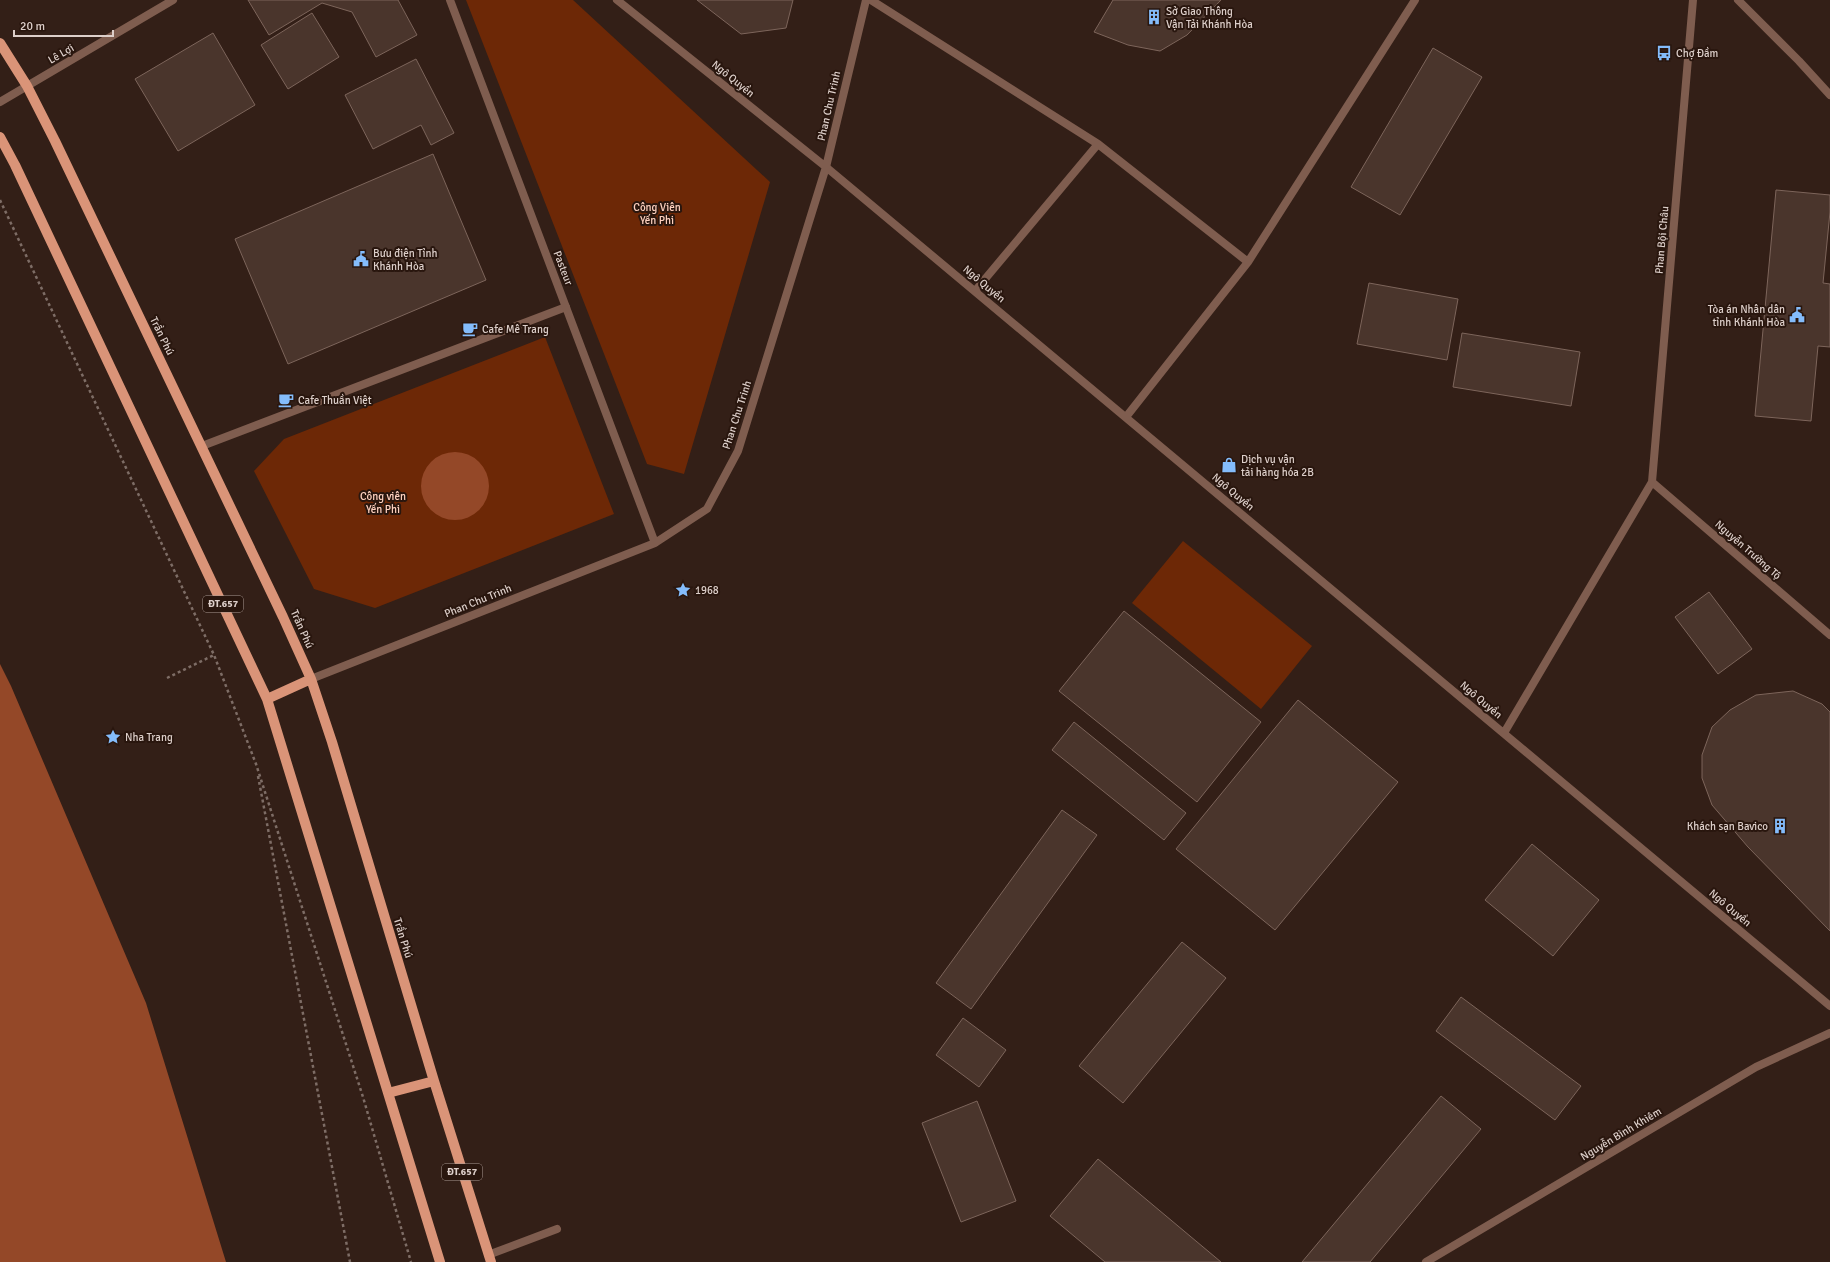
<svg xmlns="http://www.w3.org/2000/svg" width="1830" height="1262" font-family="Signika,sans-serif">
  <rect width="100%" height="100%" fill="#331f17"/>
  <path fill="#6d2806" d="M466 0H573L770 182 684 474 647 464Z
    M545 337 614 514 375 608 314 589 254 471 284 439Z
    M1183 541 1312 646 1261 709 1132 603Z"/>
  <path fill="#944828" d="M421 486a34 34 0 1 1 68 0a34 34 0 1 1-68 0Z
    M0 664 11 686 146 1003 226 1262H0Z"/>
  <path fill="#4a352c" stroke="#7d655b" d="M248 0H398L417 35 376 57 352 12 322 3 269 35Z
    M697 0H793L786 28 741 34Z
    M1113 0H1221L1187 35 1160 51 1128 45 1094 32Z
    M312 13 339 57 288 89 261 45Z
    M213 33 255 105 178 151 135 79Z
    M1433 48 1482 77 1400 215 1351 187Z
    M416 59 454 133 431 145 421 125 373 149 345 95Z
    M433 154 486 280 288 364 235 239Z
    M1776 190 1830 195V212L1823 283 1830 284V347L1818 346 1811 421 1755 416Z
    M1369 283 1458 299 1447 360 1357 344Z
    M1462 333 1580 352 1571 406 1453 387Z
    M1709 592 1752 649 1718 674 1675 617Z
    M1124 611 1261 722 1197 802 1059 691Z
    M1793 691 1822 704 1830 712V931L1748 847 1712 805 1702 778V755L1712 727 1730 710 1756 695Z
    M1298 700 1398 782 1275 930 1176 849Z
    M1074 722 1186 813 1164 840 1052 750Z
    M1062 810 1097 835 971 1009 936 983Z
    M1532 844 1599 900 1553 956 1485 900Z
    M1182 942 1226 978 1123 1103 1079 1066Z
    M1461 997 1581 1086 1555 1120 1436 1031Z
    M963 1018 1006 1050 979 1087 936 1055Z
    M1441 1096 1481 1129 1370 1262H1302Z
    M977 1101 1016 1201 961 1222 922 1123Z
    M1098 1159 1221 1262H1105L1050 1216Z"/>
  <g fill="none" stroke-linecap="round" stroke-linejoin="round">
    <path stroke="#7e6d66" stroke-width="2.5" stroke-dasharray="3 3" stroke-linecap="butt" d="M0 200 214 655 256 764 363 1097 411 1262
      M167 678 214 655
      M258 776 350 1262"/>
    <path stroke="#7f5d4f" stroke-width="8" d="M488 1255 557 1229"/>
    <path stroke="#7f5d4f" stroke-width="8" d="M871 0 1098 144 1248 262 1415 0
      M1738 0 1799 61 1830 95
      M826 167 1830 1006
      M975 291 1098 144
      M1126 417 1248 262
      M202 446 566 307
      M1652 482 1830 635
      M1504 733 1652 482 1693 0
      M1426 1262 1756 1067 1830 1033"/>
    <path stroke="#7f5d4f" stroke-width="8" d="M450 0 655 543
      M617 0 826 167
      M0 102 173 0
      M311 679 655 543 707 509 738 451 826 167 866 0"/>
    <path stroke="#da9478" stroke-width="10" d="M0 43 27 86 55 141 283 617 311 679 332 742 434 1081 491 1262
      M0 137 15 165 267 699 440 1262
      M267 699 311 679
      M388 1093 434 1081"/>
  </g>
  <defs>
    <symbol id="building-bare" viewBox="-9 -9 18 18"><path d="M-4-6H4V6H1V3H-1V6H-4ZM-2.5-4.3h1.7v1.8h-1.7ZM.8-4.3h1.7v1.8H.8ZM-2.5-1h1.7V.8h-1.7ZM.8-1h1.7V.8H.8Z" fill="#84bcfb" stroke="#29160e" stroke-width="2.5" paint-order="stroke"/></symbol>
    <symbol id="bus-bare" viewBox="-9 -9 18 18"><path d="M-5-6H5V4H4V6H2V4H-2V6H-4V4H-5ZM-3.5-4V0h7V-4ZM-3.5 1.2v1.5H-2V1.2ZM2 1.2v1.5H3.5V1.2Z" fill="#84bcfb" stroke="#29160e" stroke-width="2.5" paint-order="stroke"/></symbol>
    <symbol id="civic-bare" viewBox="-9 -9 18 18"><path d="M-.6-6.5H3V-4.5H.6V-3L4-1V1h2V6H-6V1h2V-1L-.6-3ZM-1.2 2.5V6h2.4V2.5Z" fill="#84bcfb" stroke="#29160e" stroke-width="2.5" paint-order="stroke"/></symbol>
    <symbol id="cafe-bare" viewBox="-9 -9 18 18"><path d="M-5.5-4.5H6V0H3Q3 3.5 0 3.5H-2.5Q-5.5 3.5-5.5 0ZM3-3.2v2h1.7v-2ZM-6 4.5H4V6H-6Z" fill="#84bcfb" stroke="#29160e" stroke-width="2.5" paint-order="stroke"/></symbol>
    <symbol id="shop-bare" viewBox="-9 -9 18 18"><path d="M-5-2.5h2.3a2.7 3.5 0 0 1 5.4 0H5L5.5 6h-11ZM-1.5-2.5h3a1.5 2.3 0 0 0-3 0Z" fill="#84bcfb" stroke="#29160e" stroke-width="2.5" paint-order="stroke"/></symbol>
    <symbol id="sight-bare" viewBox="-9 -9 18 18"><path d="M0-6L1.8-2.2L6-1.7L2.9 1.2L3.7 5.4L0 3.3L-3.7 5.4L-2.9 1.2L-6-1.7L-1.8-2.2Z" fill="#84bcfb" stroke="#29160e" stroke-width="2.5" paint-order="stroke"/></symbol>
  </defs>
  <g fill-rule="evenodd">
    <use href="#building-bare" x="1143" y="6" width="22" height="22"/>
    <use href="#bus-bare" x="1653" y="42" width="22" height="22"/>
    <use href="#civic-bare" x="350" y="248" width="22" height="22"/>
    <use href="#civic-bare" x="1786" y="304" width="22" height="22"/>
    <use href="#cafe-bare" x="459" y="318" width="22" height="22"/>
    <use href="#cafe-bare" x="275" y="389" width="22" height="22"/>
    <use href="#shop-bare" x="1218" y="454" width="22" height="22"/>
    <use href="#sight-bare" x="672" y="579" width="22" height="22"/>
    <use href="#sight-bare" x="102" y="726" width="22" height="22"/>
    <use href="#building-bare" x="1769" y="815" width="22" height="22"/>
  </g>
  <g text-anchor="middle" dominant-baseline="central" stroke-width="4" stroke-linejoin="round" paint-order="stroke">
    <g fill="#29160e" stroke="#a79892" stroke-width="1">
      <rect x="203" y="596" width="40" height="16" rx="3"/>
      <rect x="442" y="1164" width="40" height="16" rx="3"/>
    </g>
    <g font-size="10" font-weight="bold" fill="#ddcfca">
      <text x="223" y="604">ĐT.657</text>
      <text x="462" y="1172">ĐT.657</text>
    </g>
    <g font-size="11" fill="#ddcfca" stroke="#29160e" text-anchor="start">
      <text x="1166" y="11">Sở Giao Thông<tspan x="1166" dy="13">Vận Tải Khánh Hòa</tspan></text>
      <text x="1676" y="53">Chợ Đầm</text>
      <text x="373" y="253">Bưu điện Tỉnh<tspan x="373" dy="13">Khánh Hòa</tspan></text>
      <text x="1785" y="309" text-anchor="end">Tòa án Nhân dân<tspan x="1785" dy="13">tỉnh Khánh Hòa</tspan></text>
      <text x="482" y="329">Cafe Mê Trang</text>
      <text x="298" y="400">Cafe Thuần Việt</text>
      <text x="1241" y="459">Dịch vụ vận<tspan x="1241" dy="13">tải hàng hóa 2B</tspan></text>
      <text x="695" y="590">1968</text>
      <text x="125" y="737">Nha Trang</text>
      <text x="1768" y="826" text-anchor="end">Khách sạn Bavico</text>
    </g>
    <g font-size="11" fill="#ddcfca" stroke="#29160e">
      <text transform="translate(61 54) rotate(-30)">Lê Lợi</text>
      <text transform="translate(733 79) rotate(39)">Ngô Quyền</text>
      <text transform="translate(829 106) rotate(-77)">Phan Chu Trinh</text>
      <text transform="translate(1662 240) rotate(-85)">Phan Bội Châu</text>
      <text transform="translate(563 268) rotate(69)">Pasteur</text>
      <text transform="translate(984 284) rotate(40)">Ngô Quyền</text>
      <text transform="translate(162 336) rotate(64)">Trần Phú</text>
      <text transform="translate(737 415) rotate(-72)">Phan Chu Trinh</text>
      <text transform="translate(1233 492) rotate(40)">Ngô Quyền</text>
      <text transform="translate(1748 550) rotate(41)">Nguyễn Trường Tộ</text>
      <text transform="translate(478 601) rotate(-22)">Phan Chu Trinh</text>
      <text transform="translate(302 629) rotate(66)">Trần Phú</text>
      <text transform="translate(1481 700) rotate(40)">Ngô Quyền</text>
      <text transform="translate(1730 908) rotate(40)">Ngô Quyền</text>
      <text transform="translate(403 938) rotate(73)">Trần Phú</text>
      <text transform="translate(1621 1134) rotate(-31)">Nguyễn Bình Khiêm</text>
    </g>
    <g font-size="11" fill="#ffd2c0" stroke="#29160e">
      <text x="657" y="207">Công Viên<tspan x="657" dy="13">Yến Phi</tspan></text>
      <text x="383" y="496">Công viên<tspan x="383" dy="13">Yến Phi</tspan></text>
    </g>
  </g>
  <path d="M14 30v6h99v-6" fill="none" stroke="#ddcfca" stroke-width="2"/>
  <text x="20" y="30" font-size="12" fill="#ddcfca" stroke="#29160e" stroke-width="3" paint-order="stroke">20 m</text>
</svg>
